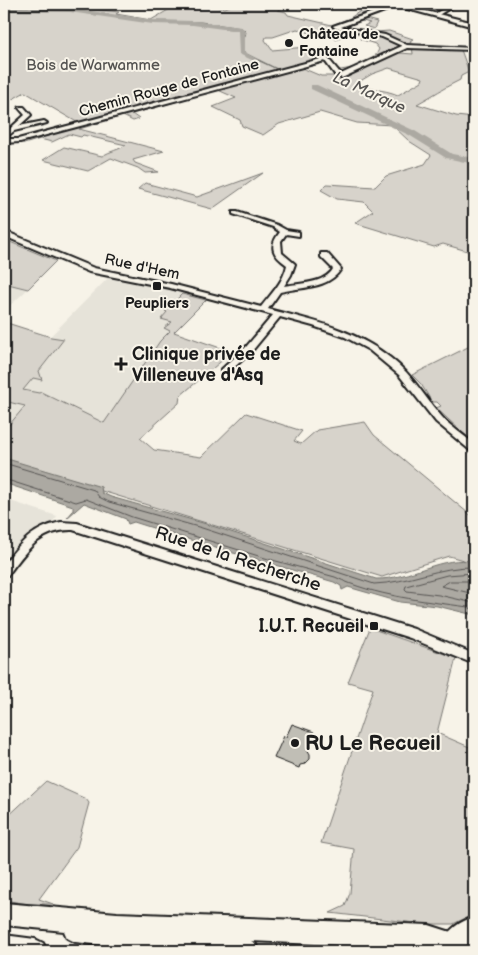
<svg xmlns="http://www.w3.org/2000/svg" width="478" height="955" font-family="'Balsamiq Sans',sans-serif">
  <rect width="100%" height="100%" fill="#f7f3e8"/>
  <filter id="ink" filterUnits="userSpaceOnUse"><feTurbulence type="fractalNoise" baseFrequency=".02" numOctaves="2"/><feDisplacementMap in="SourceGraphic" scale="10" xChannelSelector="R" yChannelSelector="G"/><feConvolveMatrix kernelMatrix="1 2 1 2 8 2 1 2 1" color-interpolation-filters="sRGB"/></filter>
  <g filter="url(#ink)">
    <path fill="#e6e3d9" d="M108 278 146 284 206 300 175 332 233 352 180 397 125 436 25 407 4 431V383Z
      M4 283 28 289 4 311Z
      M4 499 57 516 4 584Z"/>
    <path fill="#d7d3cb" stroke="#7a7874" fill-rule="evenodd" d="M4 4 25 7 45 4 43 5C55 11 68 6 78 4 85 2 95 4 102 4L93 9 119 12 116 14 151 20 175 6 161 4H205L225 8 234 4H305L302 5 305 7C295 9 287 4 278 10L286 12 288 15 332 25 350 18 366 7 378 13 366 19 377 22 374 29 364 26 370 23 359 20 342 27 352 29 336 40 332 35 314 34 297 29 273 37H266L265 40 272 50 307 47 308 50 318 51 325 61 302 68 321 76H334L332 71C348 69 372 67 379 49L375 44 360 39 364 33 389 31 413 39 410 41 411 43 401 45 400 53 413 54 412 46 460 47 469 72 461 76 460 80C445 87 432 96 417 104L456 116 474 118V253L443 244 434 247 355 223 373 211 364 202 337 199 321 190 327 184 375 187 386 176 425 164 431 155 409 141 392 125 357 123 320 112 279 124 263 135 242 126 240 120 213 107 236 98 218 90 132 114 139 119 133 121 123 116 79 129 164 151 133 160 135 163 159 172 145 173 138 168 111 158 88 171 43 160 64 147 102 156C110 151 119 150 126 145L83 135 81 137 69 134 52 142 40 139 24 144V139L80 124 25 92 4 104ZM389 68 423 78 422 81 398 95C381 88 374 92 357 83L372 74Z
      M263 173 212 209 138 189 145 183 197 197Z
      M10 242 56 261 28 289 4 283V247Z
      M182 294 206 300 174 332 232 352 180 396 179 403 140 438 154 450 201 457 246 413 302 431 294 441 301 444 317 430 365 422 374 435 474 518V563L449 556 382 577 4 461V431L25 406 4 401V384L11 376 4 383V322L51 337 64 339 39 371 42 380 33 378 23 390 39 393 41 392 104 423 160 341 170 331 164 328 172 322 161 319 167 312 165 311Z
      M474 344V443L436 408 441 406 437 402H432L421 384 412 375Z
      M370 628 456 658 437 733 474 749V914L453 924H425L330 913 345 906 350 893 354 849 321 843 373 689 348 682Z
      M46 781 86 799 89 803 77 847 39 899 53 904H28L4 900V820Z"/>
    <path fill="#aca9a2" stroke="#72716c" d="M4 8 83 11 150 21 201 22 242 28 246 32 241 51 279 70 240 52 243 32 240 28 196 23 156 22 77 11Z
      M4 458 101 487 102 493 111 497 203 523 376 579C409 580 444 554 474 562V615L437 606 400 602 348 587 342 590 341 586 334 582 268 563 262 565 258 559 225 551 134 522 128 524 126 519 84 503 67 518 73 511V506L4 483Z"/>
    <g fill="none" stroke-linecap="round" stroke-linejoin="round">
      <path stroke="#565452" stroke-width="1" d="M4 463 94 490 99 497 109 502 202 528 374 584C409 583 439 566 474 567
        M4 479 76 502 86 499 132 517 265 558 335 577C374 596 425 601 468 607L474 610
        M474 573 447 575 406 586 405 589 407 591 439 595 474 603
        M474 581H450L441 586 474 594"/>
      <path fill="#aca9a2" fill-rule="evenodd" d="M4 7 70 8 153 20 193 21 241 27 244 29V52L259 60 254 61 239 54 238 31 193 25 153 24 70 12 4 11Z
        M311 85H317L415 131 452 154 474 158V164L446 158 409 135 311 89Z"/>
    </g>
    <path fill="#c0beb5" stroke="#1c1c1c" d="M292 724 314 732 307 749 310 754V759L305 764 300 765 299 768 274 758 284 736 286 737Z"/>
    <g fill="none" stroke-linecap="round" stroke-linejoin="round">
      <defs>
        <path id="minor" d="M396 4 398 6 341 27 385 35 407 45 474 48V50L407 48 342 78 336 76 325 61 20 142 4 143V139H18L324 58 319 51 321 50 341 74 402 46 382 37 335 28 333 26Z
          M451 4H456L437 16 433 15Z
          M20 107H24L31 115 19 126 44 121 47 123 14 131 4 139V134L25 115 19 108Z
          M233 212H237L277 225 286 230 299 232V236L286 234 281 241 282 253 295 264 291 275 284 286C300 283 324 284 333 269L321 257V253H327L341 269C329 289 301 287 280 292L268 309C319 322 367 332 406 372 419 386 429 403 442 417 451 427 464 435 474 444V452L471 451 436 422 399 375 369 350 345 337 313 326 280 317 252 351 228 373H222L221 371 222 369 246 347 273 315 170 288 89 272 4 236V232H7L94 268 171 284 261 307C271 294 284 281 287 265 273 255 268 247 280 232L273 227 233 214Z
          M61 522 77 523 414 629 474 654V664L410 638 73 530C40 529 26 551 8 575L4 576V564C21 542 33 528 61 522Z"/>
        <path id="major" d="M389 4H398L474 23V27Z
          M474 917V951H439C445 932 456 923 474 917Z"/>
        <path id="highway" d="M4 903 117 913 429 925 454 933 464 951 251 941 255 943 259 951H154L75 942 67 938 64 931 4 925Z
          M4 935 35 939 43 943 47 951H4Z"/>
      </defs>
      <use href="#minor" stroke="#1c1c1c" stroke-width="4"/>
      <use href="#major" stroke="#1c1c1c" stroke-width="4"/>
      <use href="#highway" stroke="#1c1c1c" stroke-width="4"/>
      <use href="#minor" fill="#f7f3e8" fill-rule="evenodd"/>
      <use href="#major" fill="#f7f3e8" fill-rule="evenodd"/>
      <use href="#highway" fill="#f7f3e8" fill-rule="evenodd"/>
    </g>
  </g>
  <g fill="#1c1c1c" stroke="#f7f3e8" stroke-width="2">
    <circle cx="289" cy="43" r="5"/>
    <rect x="152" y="281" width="10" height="10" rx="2.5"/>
    <path d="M118.5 356.5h5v5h5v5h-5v5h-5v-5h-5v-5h5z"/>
    <rect x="369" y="621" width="10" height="10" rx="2.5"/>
    <circle cx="295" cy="743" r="5"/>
  </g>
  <g text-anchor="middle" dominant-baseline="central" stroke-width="4" stroke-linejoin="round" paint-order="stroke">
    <g font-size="15" font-weight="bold" fill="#1c1c1c" stroke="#f7f3e8" text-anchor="start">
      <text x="299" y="34">Château de<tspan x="299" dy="17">Fontaine</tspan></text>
      <text x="157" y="303" text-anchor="middle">Peupliers</text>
    </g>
    <g font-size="15" fill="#545351" stroke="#f7f3e8">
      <text x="93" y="65">Bois de Warwamme</text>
    </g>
    <g font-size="15" fill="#1c1c1c" stroke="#f7f3e8">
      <text transform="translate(169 88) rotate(-15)">Chemin Rouge de Fontaine</text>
      <text transform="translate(142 267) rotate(12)">Rue d'Hem</text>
    </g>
    <g font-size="16" font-style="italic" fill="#565452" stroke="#f7f3e8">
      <text transform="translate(369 93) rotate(25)">La Marque</text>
    </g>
    <g font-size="18" font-weight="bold" fill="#1c1c1c" stroke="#f7f3e8" text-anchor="start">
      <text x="132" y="354">Clinique privée de<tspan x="132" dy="21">Villeneuve d'Asq</tspan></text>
      <text x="364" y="626" text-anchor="end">I.U.T. Recueil</text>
    </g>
    <g font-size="18" fill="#1c1c1c" stroke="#f7f3e8">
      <text transform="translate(238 559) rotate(18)">Rue de la Recherche</text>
    </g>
    <g font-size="21" font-weight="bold" fill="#1c1c1c" stroke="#f7f3e8" text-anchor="start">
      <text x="305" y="743">RU Le Recueil</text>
    </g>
  </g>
  <rect width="478" height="955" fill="none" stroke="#f7f3e8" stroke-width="20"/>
  <rect x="10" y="10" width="458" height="935" fill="none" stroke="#1c1c1c" stroke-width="2" filter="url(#ink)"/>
</svg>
